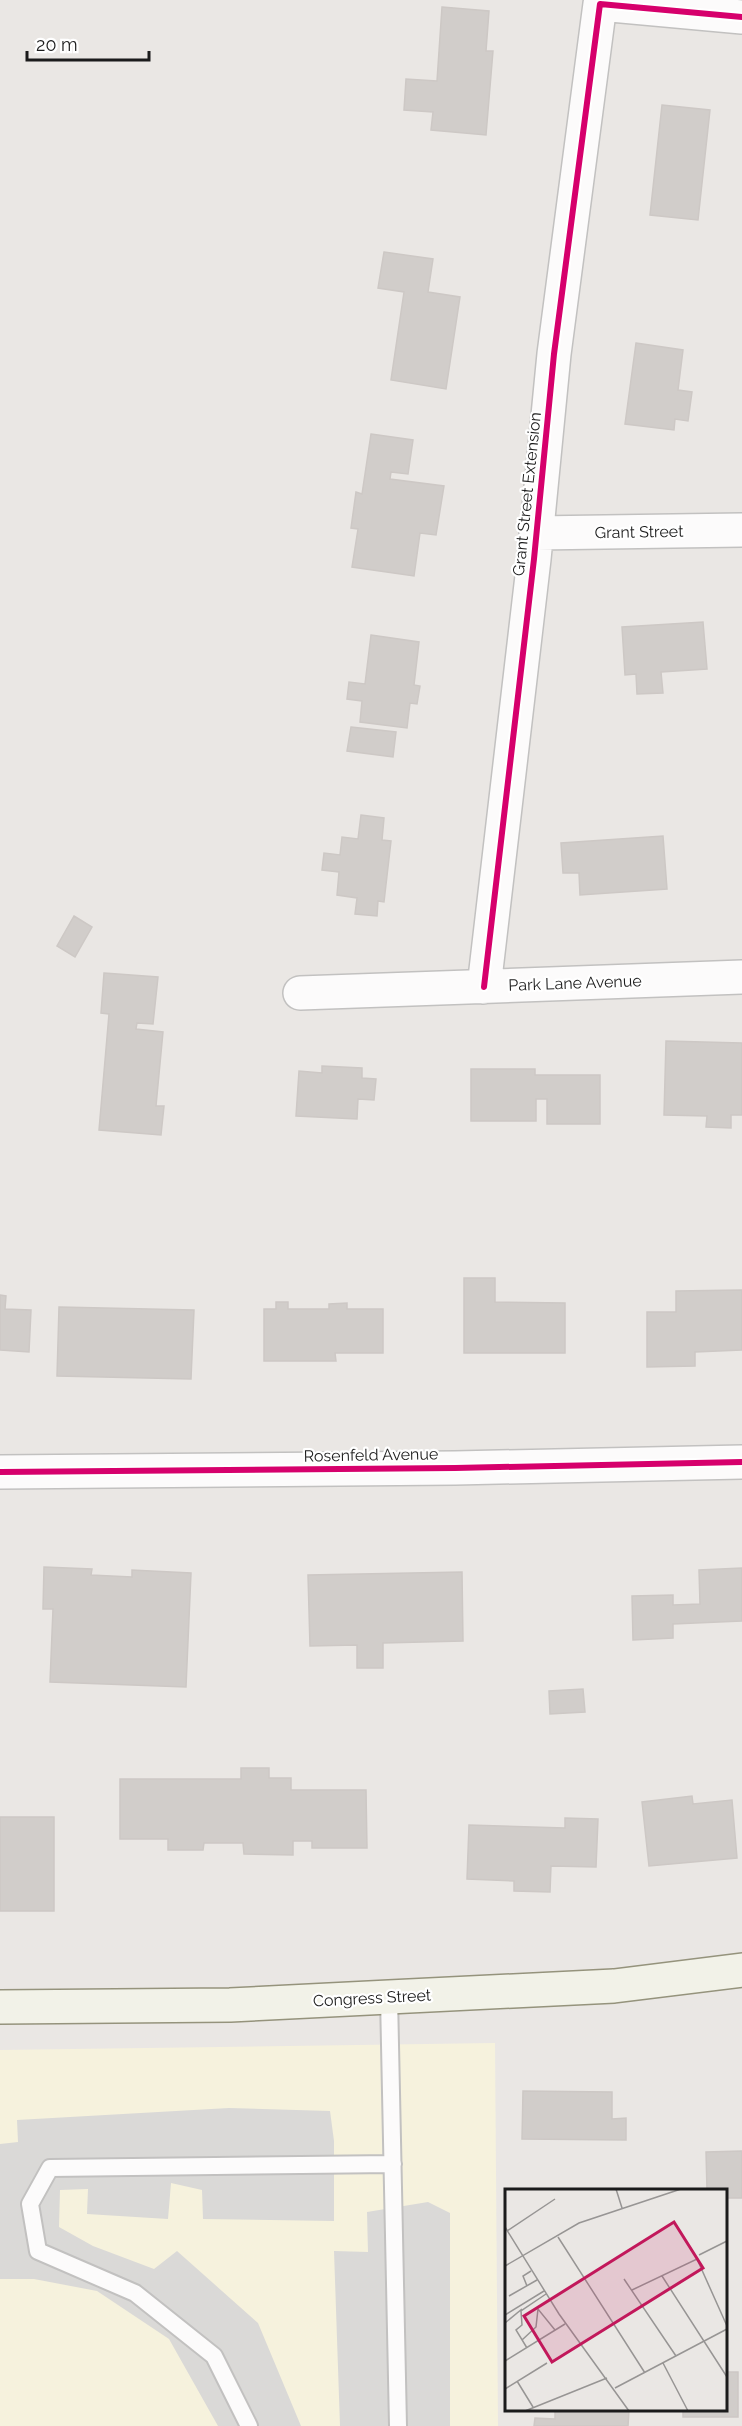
<svg xmlns="http://www.w3.org/2000/svg" width="742" height="2426" font-family="Raleway,sans-serif">
  <rect width="100%" height="100%" fill="#eae7e4"/>
  <path fill="#f6f2dd" d="M495 2043 498 2426H0V2050Z"/>
  <path fill="#dad9d7" d="M229 2108 330 2111 334 2141V2221L203 2219 202 2190 171 2183 168 2219 87 2214 88 2189 60 2190 59 2227 93 2246 154 2269 177 2251 258 2323 301 2426H218L169 2339 97 2291 34 2279H0V2144L18 2142 17 2120Z
    M428 2202 450 2213V2426H340L334 2251 368 2252 367 2212Z"/>
  <path fill="#d1cdca" stroke="#cdc8c5" stroke-width="1.5" d="M442 7 489 11 486 51H493L486 135 431 130 433 112 404 110 406 79 437 81Z
    M662 105 710 110 698 220 650 215Z
    M384 252 433 259 428 292 460 297 446 389 391 380 404 292 378 288Z
    M636 343 683 350 678 390 692 392 688 421 675 419 674 430 625 424Z
    M371 434 413 440 408 474 391 472 390 479 444 486 436 535 420 533 414 576 352 567 358 529 351 528 356 492 362 494Z
    M703 622 707 669 661 672 663 693 637 694 636 674 625 675 622 627Z
    M371 635 419 642 414 685 420 686 417 704 410 703 407 728 360 722 362 701 347 699 349 682 365 684Z
    M351 727 396 732 393 757 347 751Z
    M361 815 384 818 382 840 391 841 384 902 378 901 377 916 355 914 357 898 337 895 339 872 322 870 324 853 340 855 342 837 358 839Z
    M663 836 667 889 580 895 579 873H563L561 843Z
    M74 916 92 927 75 957 57 946Z
    M104 973 158 977 153 1024 137 1023 136 1029 163 1032 156 1106H164L161 1135 99 1130 109 1014 101 1013Z
    M666 1041 742 1043V1115H731V1128L706 1127 707 1116 664 1115Z
    M322 1066 362 1068V1078L376 1079 374 1100 358 1099 357 1119 296 1116 299 1071 322 1073Z
    M471 1069H535V1075H600V1124H547V1099H536V1121H471Z
    M464 1278H495V1302L565 1303V1353H464Z
    M742 1290V1350L695 1352V1366L647 1367V1312H676V1291Z
    M0 1295 6 1296 5 1309 31 1310 29 1352 0 1350Z
    M276 1302H288V1309H329V1304L347 1303V1309H383V1353H335L336 1361H264V1309H276Z
    M59 1307 194 1310 191 1379 57 1376Z
    M44 1567 92 1569 91 1575 132 1577V1570L191 1573 186 1687 50 1682 53 1609H43Z
    M742 1568V1621L673 1624V1638L633 1640 632 1596 673 1595V1605L700 1604 699 1570Z
    M462 1572 463 1641 383 1643V1668H357V1645L310 1646 308 1575Z
    M583 1689 585 1712 550 1714 549 1691Z
    M241 1768H269V1778H291V1790H366L367 1848H312V1841H293V1855L244 1854 243 1843H204L203 1850H168V1839H120V1779H241Z
    M692 1796 693 1804 732 1800 737 1858 649 1866 642 1802Z
    M0 1817H54V1911H0Z
    M565 1818 598 1819 596 1867 551 1866 550 1892 514 1891V1881L467 1879 469 1825 565 1828Z
    M523 2091 612 2092V2119L626 2118V2140L522 2139Z
    M742 2151V2198H726V2190H707L706 2152Z
    M726 2372H738V2417H683V2410H726Z
    M555 2410H629L628 2426H534L535 2418 555 2419Z"/>
  <g fill="none" stroke-linecap="round" stroke-linejoin="round">
    <defs>
      <path id="service" d="M389 1997 398 2426
        M249 2426 214 2356 135 2293 38 2251 30 2204 50 2168 393 2164"/>
      <path id="minor" d="M536 533 742 530
        M484 987 534 559 554 354 600 4 742 17
        M300 993 742 977
        M0 1472 455 1468 742 1462"/>
      <path id="secondary" d="M0 2007 230 2005 389 1997 614 1986 742 1970"/>
    </defs>
    <use href="#service" stroke="#c2c1c0" stroke-width="20"/>
    <use href="#minor" stroke="#c2c1c0" stroke-width="36"/>
    <use href="#secondary" stroke="#95937c" stroke-width="36"/>
    <use href="#service" stroke="#fcfbfb" stroke-width="16"/>
    <use href="#minor" stroke="#fcfbfb" stroke-width="33"/>
    <use href="#secondary" stroke="#f2f2e8" stroke-width="33"/>
    <defs>
      <path id="cycleway" d="M484 987 534 559 554 354 600 4 742 17
        M0 1472 455 1468 742 1462"/>
    </defs>
    <use href="#cycleway" stroke="#fff" stroke-width="10"/>
    <use href="#cycleway" stroke="#d6006c" stroke-width="6"/>
  </g>
  <g text-anchor="middle" dominant-baseline="central" stroke-width="4.5" stroke-linejoin="round" paint-order="stroke">
    <g font-size="16" fill="#1b1b1b" stroke="#fff">
      <text transform="translate(527 494) rotate(-84)">Grant Street Extension</text>
      <text transform="translate(639 532) rotate(-1)">Grant Street</text>
      <text transform="translate(575 983) rotate(-2)">Park Lane Avenue</text>
      <text transform="translate(371 1455) rotate(-1)">Rosenfeld Avenue</text>
      <text transform="translate(372 1998) rotate(-3)">Congress Street</text>
    </g>
  </g>
  <g transform="translate(505 2189)">
    <rect width="222" height="222" fill="#eae7e4"/>
    <path fill="none" stroke="#979594" stroke-width="1.5" d="M111 0 117 19M0 38 54 125 124 222M2 42 50 10M53 48 140 184M194 66 222 52M0 77 74 34 176 0M157 87 222 188M119 90 171 167M22 97 18 87 26 82M127 101 192 70 222 137M4 107 32 91M0 126 39 102M0 134 17 120M17 151 31 138 33 120 50 141M22 159 11 141 17 136 16 122 41 105M0 172 60 135M158 174 183 222M12 192 28 218M110 199 222 140M0 200 42 174M20 222 102 189"/>
    <path fill="#c2185b" fill-opacity="0.15" stroke="#c2185b" stroke-width="3" d="M169 33 198 79 47 173 19 127Z"/>
    <rect width="222" height="222" fill="none" stroke="#1b1b1b" stroke-width="3"/>
  </g>
  <path d="M27 51v9h122v-9" fill="none" stroke="#1b1b1b" stroke-width="3"/>
  <text x="36" y="51" font-size="18" fill="#1b1b1b" stroke="#ffffff" stroke-width="4.5" paint-order="stroke">20 m</text>
</svg>
